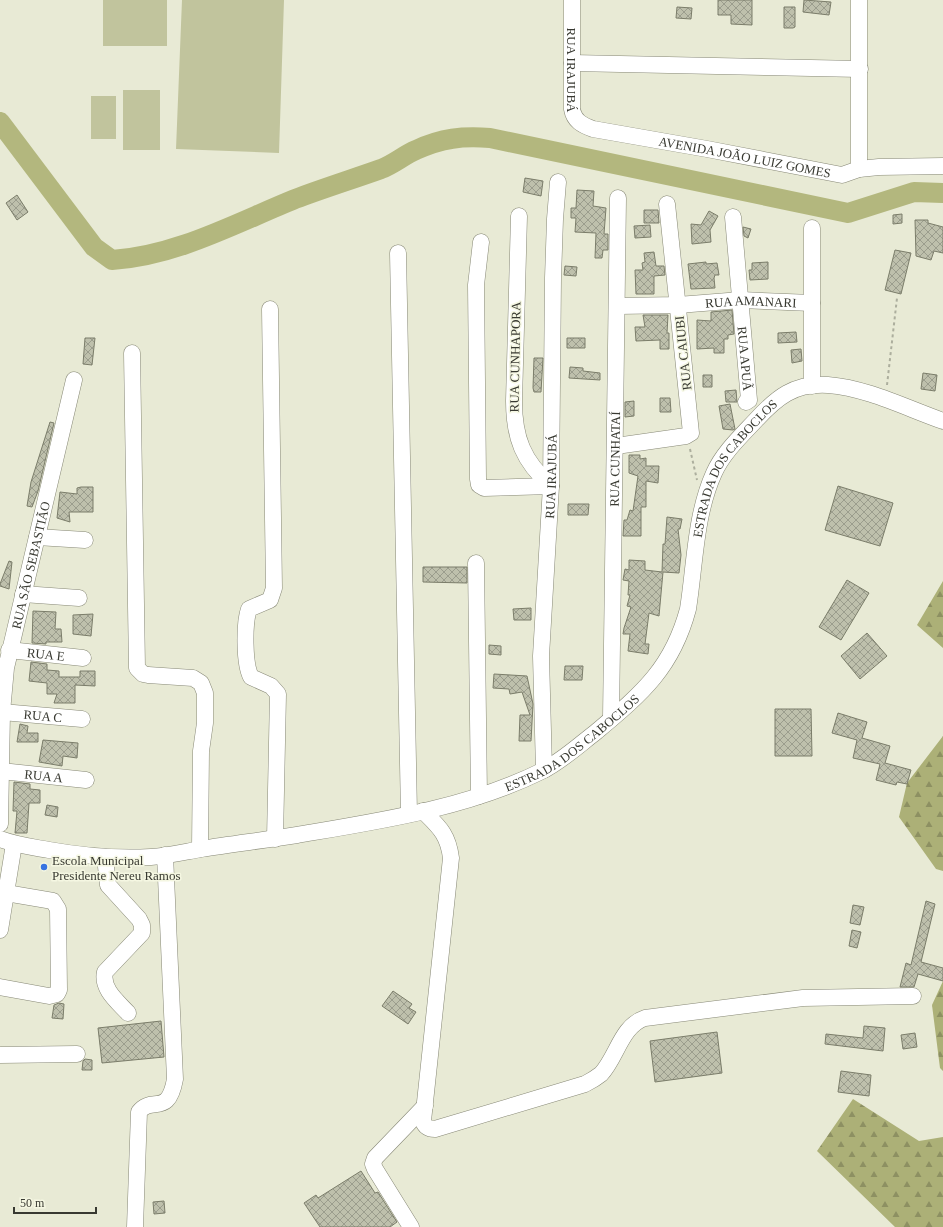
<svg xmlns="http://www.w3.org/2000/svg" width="943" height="1227" font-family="'Times New Roman',serif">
  <defs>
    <pattern id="forest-firs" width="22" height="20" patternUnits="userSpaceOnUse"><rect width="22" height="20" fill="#acb077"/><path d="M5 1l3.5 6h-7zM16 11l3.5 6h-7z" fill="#8d9062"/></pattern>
    <pattern id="building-cross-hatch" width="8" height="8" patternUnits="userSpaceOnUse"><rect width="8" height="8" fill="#bec0ac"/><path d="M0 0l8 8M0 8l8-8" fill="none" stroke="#9b9d8d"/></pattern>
  </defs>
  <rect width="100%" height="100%" fill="#e8ead5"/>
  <path fill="url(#forest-firs)" d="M943 581V648L917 625Z
    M943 736V871L936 869 899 817 907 783Z
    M943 981V1071L940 1068 932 1005Z
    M853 1099 919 1141 943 1137V1227H895L817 1151Z"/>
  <path fill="#c1c49d" d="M103 0H167V46H103Z
    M182 0H284L279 153 176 149Z
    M123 90H160V150H123Z
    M91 96H116V139H91Z"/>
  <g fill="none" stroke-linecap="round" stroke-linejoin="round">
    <path stroke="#b3b77e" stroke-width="20" d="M0 122 94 247 112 260C176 256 236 223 295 199 324 188 353 179 381 169 394 164 404 155 416 150 442 138 462 136 490 138L848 213 914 192 943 193"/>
  </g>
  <path fill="url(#building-cross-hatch)" stroke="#7b7d6a" d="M718 0H752V25L731 24V15H718Z
    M804 0 831 2 829 15 803 12Z
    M677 7 692 8 691 19 676 18Z
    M784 7H795V27L793 28H784Z
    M525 178 543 181 541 196 523 192Z
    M577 190 594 191 593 206 606 208 604 234H608V250H603L602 258H595L596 233 575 232 576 218H571V208H576Z
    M17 195 28 212 17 220 6 203Z
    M644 210H658L659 223H644Z
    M709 211 718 216 710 230 711 242 692 244 691 224 701 225Z
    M902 214V223L893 224V215Z
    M915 220H928V223L943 227V253L934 251 931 260 916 256Z
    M650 225 651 237 635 238 634 226Z
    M743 227 751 229 748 238 744 236Z
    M895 250 911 253 901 294 885 290Z
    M654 252 656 266H664L665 275 654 276V294H636L635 270H643L642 263 645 262 644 253Z
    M706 262V264L717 263 719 275H715L714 278 715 288 691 289 688 264Z
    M768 262V279L750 280 749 270H752V263Z
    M565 266 577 267 576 276 564 275Z
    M732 310 734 334 728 335V339H724V353H714V348L697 349V320L711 321V312Z
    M643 315H668L667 333H669V349H660V340L636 341 635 327H645Z
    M796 332 797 342 778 343V333Z
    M85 338H95L92 365 83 364Z
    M567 338H585V348H567Z
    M801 349 802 361 792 363 791 350Z
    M534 358H543L541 392H534L533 388Z
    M570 367 583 368V371L600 373V380L569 378Z
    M923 373 937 375 935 391 921 389Z
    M703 375H712V387H703Z
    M736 390 737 402H726L725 391Z
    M660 398H670L671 412H660Z
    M634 401V416L625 417V402Z
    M730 404 735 429 733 430 723 429 719 406Z
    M50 422 54 423 38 491 32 507 27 506 31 482Z
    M629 455H640V459L646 458V466H659L658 483 646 481V507H641V536H623L624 520H627L630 510 633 511 638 476 629 473Z
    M838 486 893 503 880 546 825 530Z
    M81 487H93V512H69L70 522 57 518 60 492 77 494V488Z
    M568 504H589L588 515H568Z
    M667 517 682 519 680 529H678L681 555 679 573 663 572 659 616 649 613 645 644H649L648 654 628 651 630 634H623L624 628 631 607 627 606 630 595H628L629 581 623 580 625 569 629 570V560L645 561V570L662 572 663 544H665Z
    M9 561 12 562 9 589 0 586V584Z
    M423 567H467V583L423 582Z
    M847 580 869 593 841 640 819 627Z
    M531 608V620H514L513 609Z
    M33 611 56 612 55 629H61L62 642H46V644L32 643Z
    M93 614 91 636 73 634V615Z
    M867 633 887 656 860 679 841 656Z
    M489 645 501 646V655L489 654Z
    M31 662 47 664V670L59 671V677H80V671H95V686L75 685V703H54L57 694H47V683L29 681Z
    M565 666H583L582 680H564Z
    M494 674 527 676 533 704 531 741H519L520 715H530L522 692 510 694 509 689 493 688Z
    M775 709H811L812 756H775Z
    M838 713 867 722 862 738 890 746 885 763 911 770 907 784 897 782 896 785 876 780 880 764 853 758 857 740 832 733Z
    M20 724 28 726 27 733H38V742H17Z
    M43 740 78 743 77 758 63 756 62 766 39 762Z
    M14 782 30 784V789L40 790V803H29L27 833H15L17 811H13Z
    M47 805 58 807 57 817 45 815Z
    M926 901 935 904 921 962 943 968V981L918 974 914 987H900L906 963 911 965Z
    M853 905 864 907 860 925 850 923Z
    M852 930 861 932 857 948 849 946Z
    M393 991 412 1004 409 1008 416 1012 408 1024 382 1006Z
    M59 1003 64 1004 63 1019 52 1018 54 1005Z
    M161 1021 164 1057 102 1063 98 1028Z
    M864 1026 885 1028 883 1051 825 1044 826 1034 863 1038Z
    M717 1032 722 1073 655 1082 650 1041Z
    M915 1033 917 1047 903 1049 901 1035Z
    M85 1059 92 1060V1070H82L83 1061Z
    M841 1071 871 1075 869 1096 838 1092Z
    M361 1171 375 1193 378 1192 397 1222 390 1227H320L304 1203 316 1195 318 1198Z
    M164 1201 165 1213 154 1214 153 1202Z"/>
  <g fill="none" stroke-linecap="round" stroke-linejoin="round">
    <defs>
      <g id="minor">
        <path id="s1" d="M572 0V109C574 121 582 125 593 129L707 149 842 175 859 169 879 167 943 166"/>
        <path d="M859 0V169"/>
        <path d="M572 63 860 69"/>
        <path d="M519 216 514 401C514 438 523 461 551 486"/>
        <path id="s2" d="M733 217 749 400 746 402"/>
        <path d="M812 228V386"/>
        <path d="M481 242 476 285 478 479 479 485 484 488 551 486"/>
        <path d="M398 253 409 814"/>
        <path id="s3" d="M618 306 678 305 741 300 812 303"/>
        <path d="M270 309 274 588 270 600 249 609C244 623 244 664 251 677L271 686 278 694 275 839"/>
        <path d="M132 353 137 668 143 674 148 675 193 678 201 683 205 693V723L201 751 200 849"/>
        <path d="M616 446 686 436 691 433 667 204"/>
        <path d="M37 537 85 540"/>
        <path d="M476 563 479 796"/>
        <path d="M23 594 79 598"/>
        <path id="s4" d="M9 650 83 658"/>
        <path id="s5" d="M2 712 82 719"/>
        <path id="s6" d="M611 719 618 198"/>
        <path id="s7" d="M544 770 541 656 551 486 553 278 555 219 558 182"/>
        <path id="s8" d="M1 771 86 780"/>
        <path d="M423 811C439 827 448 834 451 858L423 1121C425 1127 428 1129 435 1129L585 1084C591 1081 596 1078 601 1074 617 1057 621 1026 645 1018L803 998 913 996"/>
        <path id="s9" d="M0 824 2 712 6 668 74 380"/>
        <path id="s10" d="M0 839C16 845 32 847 49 850 83 856 117 859 151 857 167 856 184 852 201 849 233 844 265 840 297 835 380 821 467 808 542 771 562 761 579 745 596 732 641 694 672 669 688 609 695 565 695 515 714 473 723 453 740 437 755 421 777 397 794 383 828 385 867 388 906 408 943 421"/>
        <path d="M105 857 108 885 139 919 142 925V933L105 972C101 989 118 1002 128 1013"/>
        <path d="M0 930 14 844"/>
        <path d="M0 987 49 996 57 994 59 990 58 909 53 901 6 893"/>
        <path d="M0 1055 77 1054"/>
        <path d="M135 1227 139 1112C152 1095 168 1118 175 1079L165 855"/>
        <path d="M411 1227 375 1169 373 1164 375 1158 425 1106"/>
      </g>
    </defs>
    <use href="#minor" stroke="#878876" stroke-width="17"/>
    <path stroke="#acae9d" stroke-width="2" stroke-dasharray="3 3" stroke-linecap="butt" d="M887 385 897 298
      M690 449 697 480"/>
    <use href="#minor" stroke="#fff" stroke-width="16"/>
  </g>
  <circle fill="#3873e1" stroke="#f5f7e2" stroke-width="1.5" cx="44" cy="867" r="4"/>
  <g text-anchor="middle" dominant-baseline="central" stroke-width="3" stroke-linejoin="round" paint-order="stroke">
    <g font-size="13" fill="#383931" stroke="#f5f7e2">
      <text stroke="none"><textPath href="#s1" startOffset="70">RUA IRAJUBÁ</textPath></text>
      <text stroke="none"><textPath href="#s1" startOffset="294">AVENIDA JOÃO LUIZ GOMES</textPath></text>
      <text stroke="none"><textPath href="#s3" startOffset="133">RUA AMANARI</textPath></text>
      <text transform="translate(683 353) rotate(-96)">RUA CAIUBI</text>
      <text transform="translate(515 357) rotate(-89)">RUA CUNHAPORA</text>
      <text stroke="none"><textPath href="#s2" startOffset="142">RUA APUÃ</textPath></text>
      <text stroke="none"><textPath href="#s6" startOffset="260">RUA CUNHATAÍ</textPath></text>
      <text stroke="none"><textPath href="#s10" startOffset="931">ESTRADA DOS CABOCLOS</textPath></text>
      <text stroke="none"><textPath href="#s7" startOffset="294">RUA IRAJUBÁ</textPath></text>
      <text stroke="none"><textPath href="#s9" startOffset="262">RUA SÃO SEBASTIÃO</textPath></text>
      <text stroke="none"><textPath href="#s4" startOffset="37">RUA E</textPath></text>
      <text stroke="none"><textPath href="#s5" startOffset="41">RUA C</textPath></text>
      <text stroke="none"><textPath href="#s10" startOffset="595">ESTRADA DOS CABOCLOS</textPath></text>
      <text stroke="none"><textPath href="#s8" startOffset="43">RUA A</textPath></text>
    </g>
    <g font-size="13" fill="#383931" stroke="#f5f7e2" text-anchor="start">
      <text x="52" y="860">Escola Municipal<tspan x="52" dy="15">Presidente Nereu Ramos</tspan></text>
    </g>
  </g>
  <path d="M14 1207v6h82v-6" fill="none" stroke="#383931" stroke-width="2"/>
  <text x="20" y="1207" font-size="12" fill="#383931" stroke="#f5f7e2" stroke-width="3" paint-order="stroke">50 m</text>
</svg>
